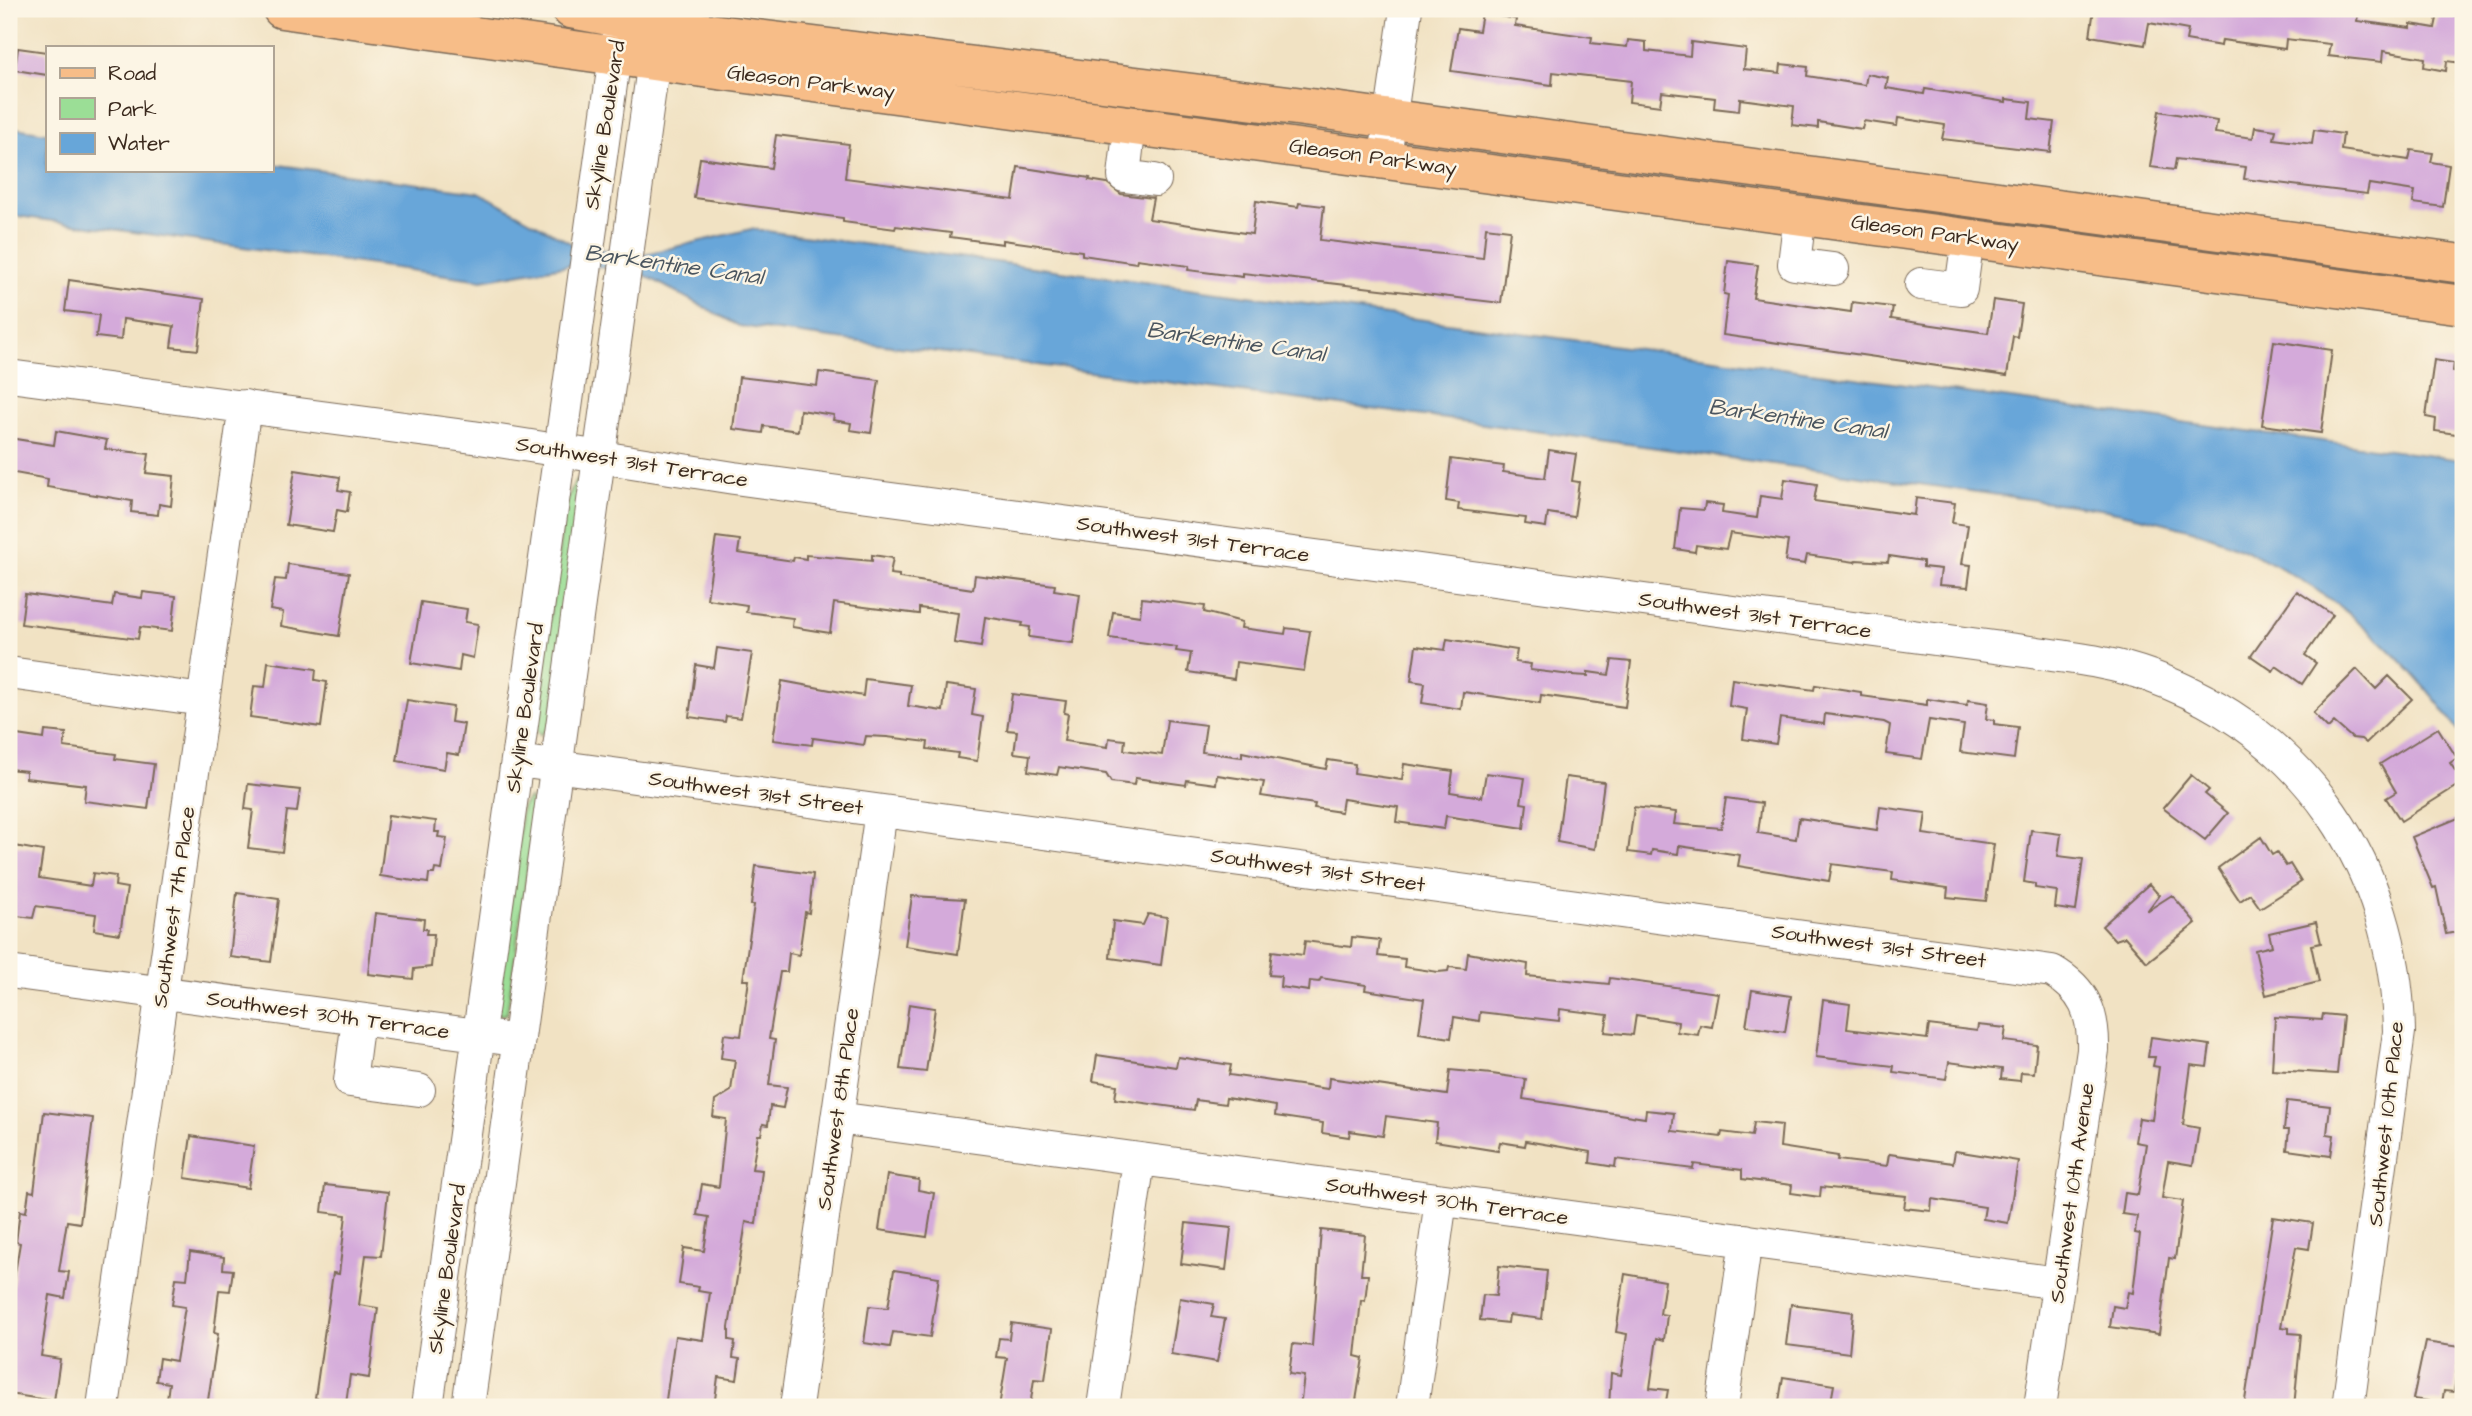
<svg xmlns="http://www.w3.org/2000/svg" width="2472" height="1416" font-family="'Architects Daughter',sans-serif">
  <rect width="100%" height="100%" fill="#fcf5e5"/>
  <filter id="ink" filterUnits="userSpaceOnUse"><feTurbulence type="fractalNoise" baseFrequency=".0143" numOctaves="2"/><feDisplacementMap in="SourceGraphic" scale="14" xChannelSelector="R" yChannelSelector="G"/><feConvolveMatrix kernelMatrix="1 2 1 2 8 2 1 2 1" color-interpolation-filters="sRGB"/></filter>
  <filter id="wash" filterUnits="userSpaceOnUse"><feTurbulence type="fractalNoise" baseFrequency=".00686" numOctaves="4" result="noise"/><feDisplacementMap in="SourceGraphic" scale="28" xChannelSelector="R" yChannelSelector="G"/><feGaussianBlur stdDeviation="1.57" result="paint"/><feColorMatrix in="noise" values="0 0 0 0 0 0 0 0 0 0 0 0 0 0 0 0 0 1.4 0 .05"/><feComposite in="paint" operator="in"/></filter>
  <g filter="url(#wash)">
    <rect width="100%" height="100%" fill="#f1e2c3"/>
    <path fill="#9bde96" stroke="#6b845a" stroke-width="2" d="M576 480 582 486 552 725 540 735 535 726 565 504Z
      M529 798 536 809 507 1014 500 1015 497 1013 522 807Z"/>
    <path fill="#67a6d9" stroke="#51687c" stroke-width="2" d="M9 127 47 133V170H271V164L479 192 576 246 642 255 751 229 2463 460V737C2399 644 2310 569 2201 533 2171 523 2138 517 2107 510L1440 418 739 326 639 272 575 264 482 280 9 215Z"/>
    <g id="blocks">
      <path fill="#d4aada" d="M2094 9H2359L2357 21 2411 28V24L2435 28 2438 13 2463 17V63L2447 61 2446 71 2424 67 2425 58 2383 51 2382 62 2328 56 2330 44 2286 39 2285 49 2222 40 2221 46 2186 40 2188 30 2149 23 2145 45 2090 36Z
        M1482 13 1516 19 1515 26 1592 37 1591 43 1627 47 1628 40 1646 42V51L1690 56 1691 42 1746 49 1744 69 1780 73 1781 64 1808 67 1807 76 1865 85 1867 74 1888 78 1886 88 1924 94 1925 89 2006 102V99L2031 102 2029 119 2054 122 2050 152 1942 139 1945 125 1898 118 1897 126 1864 121 1862 129 1818 122V128L1792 125 1794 106 1740 99 1739 111 1714 108 1715 98 1662 92 1660 106 1629 102 1631 81 1553 72 1552 85 1451 71 1458 28 1479 31Z
        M18 48 47 52V75L15 70Z
        M2159 111 2217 121 2215 133 2253 138 2255 127 2276 130 2274 139 2312 144 2314 130 2343 134 2341 150 2409 160 2411 150 2433 153 2431 162 2449 165 2443 207 2413 203 2415 191 2369 184 2367 194 2244 179 2246 167 2176 159 2174 170 2150 167Z
        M776 135 849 144 845 178 1013 200 1018 167 1090 178 1089 180 1107 183 1121 194 1153 198 1149 219 1252 234 1256 201 1298 207 1299 203 1324 206 1320 240 1411 251 1483 258 1486 227 1510 230 1501 303 1243 273V277L1188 270 1189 266 1137 259 1136 263 1082 255V251L1003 240V244L950 237 951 233 896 226 895 229 843 222V218L694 198 700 158 771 168Z
        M1728 261 1758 265 1753 298 1851 312 1852 302 1893 307 1891 319 1988 333 1993 300 2022 304 2017 337 2013 336 2007 376 1723 335 1728 295 1724 294Z
        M69 280 204 299 198 350 171 347 174 326 123 319 121 340 96 337 99 315 65 311Z
        M2274 341 2332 350 2321 433 2262 425Z
        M2434 360 2454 363 2453 371 2463 373V435L2435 431 2436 419 2426 417Z
        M819 372 879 380 871 433 850 430 851 423 833 420 834 415 800 410 798 431 764 426 763 433 733 429 739 377 817 386Z
        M56 431 107 440 105 449 149 454 146 473 174 476 171 506 159 504 158 515 131 512 132 501 47 487 48 479 9 472V438L54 445Z
        M1549 450 1576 454 1572 481 1579 482 1574 517 1548 513 1546 527 1525 524 1526 518 1458 510 1459 503 1446 501 1451 459 1504 466 1503 472 1545 478Z
        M295 470 340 477 338 490 350 492 347 512 337 510 333 532 286 525Z
        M1785 479 1817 484 1814 501 1914 515 1916 498 1955 503 1952 523 1968 525 1962 564 1971 565 1968 587 1939 585 1941 569 1923 567V561L1889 556 1888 562 1856 560 1855 562 1807 555 1805 564 1785 561 1788 541 1730 533 1726 549 1696 545 1695 552 1675 549 1680 508 1704 510 1705 503 1723 505 1722 513 1757 518 1760 496 1782 499Z
        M716 537 740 540 738 553 793 561 794 557 806 559V555L872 561V555L893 558 890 574 899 575V578L973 589 975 575 1055 585 1054 590 1080 594 1073 643 1029 637 1030 627 1022 626 1023 623 985 617 981 647 954 643 958 613 919 608V614L834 603 830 633 792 627 793 618 746 612 747 605 707 599Z
        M288 564 349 573 339 636 281 626 283 612 270 610 275 579 286 580Z
        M2297 591 2333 615 2305 655 2316 663 2302 684 2276 666 2273 671 2251 656Z
        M143 592 176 596 172 631 140 627 138 639 21 624 25 594 112 606 114 594 142 598Z
        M1142 598 1205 606 1204 612 1242 622 1241 628 1285 634 1286 628 1310 631 1304 671 1236 662 1234 679 1188 672 1191 653 1176 651 1177 647 1109 638 1113 612 1140 616Z
        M421 602 467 609 465 622 478 624 473 658 461 655 459 671 411 663Z
        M1447 639 1517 650 1515 662 1531 664 1530 670 1571 675 1588 676V672L1609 675 1612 660 1631 662 1625 707 1541 695 1540 703 1463 692 1461 709 1422 703 1425 683 1411 681 1416 646 1445 650Z
        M717 648 752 653 741 718 726 716 725 722 689 717 696 665 714 668Z
        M268 662 316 669 315 680 327 682 321 727 250 717 254 686 265 687Z
        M2357 669 2376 689 2389 676 2412 699 2366 743 2361 739 2352 738 2334 722 2328 728 2313 713Z
        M865 679 911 685 908 706 943 711 946 685 976 689 972 715 983 717 977 761 957 758 958 753 927 749 928 742 887 737 866 736 864 745 813 738 812 745 773 740 782 681 863 696Z
        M1732 679 1814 690 1815 685 1861 692V696L1927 705V699L1967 705 1968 700 1988 703 1986 719 1994 720V724L2018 727 2014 759 1960 752 1964 725 1929 720 1922 759 1886 754 1890 725 1884 722 1825 714 1824 724 1780 718 1776 744 1743 739 1747 709 1729 706Z
        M1012 694 1066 701 1064 713 1068 714 1064 741 1108 747 1109 738 1125 740 1124 750 1162 755 1167 720 1206 725 1202 752 1242 757V752L1326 769 1328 760 1355 764 1354 773 1402 780 1404 764 1453 771 1450 792 1482 797 1486 773 1525 778 1521 803 1527 804 1524 828 1446 816 1444 829 1396 822 1398 807 1343 799 1341 812 1314 808 1315 804 1261 796 1264 782 1217 775 1216 784 1187 780 1186 785 1135 778 1134 785 1111 782 1106 774 1059 767 1057 775 1028 771 1030 755 1014 753 1017 731 1007 730Z
        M407 700 453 707 451 722 464 724 459 755 447 753 444 769 397 761Z
        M2438 728 2457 758 2450 763 2463 782 2401 821 2386 798 2396 792 2380 764Z
        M45 731 66 733 64 747 116 754 115 759 154 764 148 809 84 801 86 785 26 778V771L9 769 10 734 44 739Z
        M2191 775 2209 790 2205 794 2228 813 2205 840 2163 808Z
        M1566 777 1604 782 1595 849 1557 842Z
        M248 784 300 790 297 812 287 811 282 852 248 848 253 810 245 809Z
        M1726 798 1762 803 1758 833 1796 839 1799 818 1877 830 1880 807 1926 813 1923 834 1994 844 1986 901 1947 897 1948 888 1892 880 1893 872 1832 864 1829 881 1738 866 1740 855 1679 846 1678 854 1652 850 1651 855 1628 852 1634 807 1676 812 1674 824 1721 828Z
        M388 815 436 821 435 832H439L438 837 447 838 442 870 435 869 434 874H429L428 883 380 876Z
        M2463 816V931L2446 934 2436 887 2433 888 2412 837Z
        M2031 830 2061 834 2058 856 2083 859 2076 911 2055 908 2057 891 2035 888V884L2024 882Z
        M2261 837 2272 855 2277 852 2286 866 2290 864 2301 882 2260 908 2250 894 2240 901 2218 868Z
        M9 845 43 851 39 878 91 886 93 873 116 876 115 886 127 888 120 934 94 930 96 914 36 906 33 918 9 915Z
        M756 866 813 874 809 913 805 912 799 955 789 953 787 972H780L769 1039 775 1040 769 1085 787 1087 783 1108 770 1106 768 1125 763 1124 761 1135H758L752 1169 762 1170 756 1224 746 1222 729 1327V1340L735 1341 733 1358 740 1359 737 1380 718 1377 714 1407H665L675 1336 703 1340 710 1293 698 1291 699 1287 679 1284 684 1248 704 1251 709 1217 697 1215 702 1184 719 1187 726 1119 713 1117 715 1101 731 1091 735 1060 721 1058 724 1034 741 1036 749 980H743L754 905H751Z
        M2149 884 2159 895 2147 911 2172 895 2196 923 2147 962 2125 937 2115 940 2102 926Z
        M237 893 279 899 271 962 230 957Z
        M912 896 965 899 958 954 905 946Z
        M375 913 424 919 423 929H427L426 934H434L431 967 414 969 413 979 368 974Z
        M1148 914 1167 917 1161 965 1110 958 1113 921 1143 925Z
        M2316 922 2321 943 2311 945 2319 982 2266 995 2255 950 2272 946 2269 933Z
        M1352 937 1380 940 1378 956 1405 959 1404 967 1438 972 1448 971 1449 967 1466 969 1468 953 1528 964 1527 976 1609 984 1610 978 1718 993 1712 1027 1700 1025 1698 1035 1677 1032 1678 1022 1636 1015 1633 1035 1605 1032 1608 1015 1560 1009 1559 1021 1480 1012 1479 1021 1454 1017 1451 1038 1419 1033 1424 999 1365 990 1366 985 1321 978 1319 982 1310 981 1309 991 1280 987 1281 976 1269 975 1272 951 1303 955 1305 941 1351 947Z
        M1752 990 1791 996 1785 1032 1746 1026Z
        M1823 1000 1850 1004 1847 1029 1927 1039 1929 1025 1977 1031 1978 1025 2006 1028 2004 1041 2037 1045 2034 1073 2021 1072 2020 1081 2001 1079 2002 1069 1949 1062 1946 1079 1893 1072 1894 1066 1816 1057Z
        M909 1004 935 1008 926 1072 900 1069Z
        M2323 1014 2343 1016 2337 1074 2272 1070 2275 1017 2322 1020Z
        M2151 1037 2210 1045 2207 1067 2191 1065 2183 1125 2199 1128 2193 1165 2168 1161 2162 1198 2183 1201 2175 1259 2169 1258 2159 1334 2110 1327 2113 1306 2125 1308 2128 1292 2133 1293 2140 1234 2135 1233 2137 1216 2122 1214 2125 1193 2138 1195 2146 1144 2135 1142 2139 1118 2152 1120 2159 1067 2153 1066 2155 1057H2148Z
        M1097 1055 1176 1067 1178 1057 1231 1065 1229 1075 1328 1089 1329 1078 1447 1095 1450 1070 1492 1074 1526 1079 1523 1099 1645 1118 1646 1110 1674 1113 1672 1131 1721 1137 1722 1132 1752 1136 1754 1122 1782 1125 1780 1147 1838 1156 1837 1160 1887 1166 1889 1154 1953 1163 1955 1151 2018 1161 2008 1223 1983 1219 1985 1207 1932 1199 1931 1211 1904 1208 1906 1196 1821 1187 1820 1197 1791 1193 1792 1185 1742 1179V1170L1694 1164 1693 1169 1616 1159 1615 1167 1590 1163 1591 1152 1526 1141 1525 1146 1500 1142 1498 1151 1435 1141 1437 1123 1386 1116 1383 1136 1350 1131 1349 1137 1322 1133 1323 1123 1275 1116 1276 1106 1226 1098 1225 1104 1196 1100 1194 1110 1115 1099 1117 1085 1093 1081Z
        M2287 1101 2330 1106 2327 1134 2334 1135 2331 1156 2287 1150 2289 1130H2284Z
        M44 1112 93 1118 80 1223 67 1221 59 1271 69 1272 65 1298 50 1295 41 1356 60 1359 54 1401 9 1394V1309L20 1243 16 1242 20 1211 26 1212 29 1191 34 1192Z
        M191 1136 254 1146 248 1188 185 1178Z
        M887 1175 919 1180 918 1190 934 1193 927 1237 879 1230Z
        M325 1185 388 1192 381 1256 366 1255 359 1305 378 1308 369 1378 350 1375 346 1403 315 1398 333 1273 339 1274 346 1215 322 1212Z
        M2273 1217 2313 1223 2309 1249 2296 1247 2281 1327 2289 1328V1333L2301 1334 2294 1407H2244Z
        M1186 1223 1231 1228 1226 1270 1181 1264Z
        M1321 1230 1365 1235 1361 1275H1368L1365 1301 1361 1300 1355 1356 1363 1358 1355 1407H1300L1304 1376 1289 1374 1293 1344 1312 1346Z
        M190 1252 224 1257 223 1269 233 1270 230 1291 219 1290 214 1333 218 1334 207 1407H166L169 1383 156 1381 159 1358 176 1361 185 1307 172 1305 176 1278 187 1279Z
        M1499 1266 1547 1271 1542 1319 1509 1315 1508 1323 1480 1320 1483 1295 1496 1296Z
        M894 1270 939 1277 930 1337 893 1332 890 1347 864 1343 869 1306 888 1308Z
        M1625 1274 1665 1281 1660 1314 1667 1315 1664 1340 1657 1338 1650 1388 1668 1390 1665 1407H1609L1611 1373 1621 1375 1627 1334 1616 1332Z
        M1180 1298 1214 1304 1211 1317 1225 1319 1217 1362 1171 1354Z
        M1791 1304 1853 1312 1849 1353 1786 1345Z
        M1011 1323 1052 1329 1045 1380 1034 1379 1030 1407H999L1007 1358 996 1357 999 1338 1009 1339Z
        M2425 1342 2460 1347 2454 1392 2444 1391 2442 1403 2413 1399Z
        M1783 1377 1834 1385 1830 1407H1778Z"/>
    </g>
  </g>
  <g filter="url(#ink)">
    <use href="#blocks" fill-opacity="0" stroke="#7b6a58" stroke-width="2"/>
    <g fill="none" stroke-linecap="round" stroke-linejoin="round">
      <defs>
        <path id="minor" d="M1130 124 1124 176 1155 180
          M1387 143 1406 9
          M1800 215 1794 264 1833 269
          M1921 284 1961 289 1968 238
          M9 376 473 437 734 478 2024 651C2065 657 2110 661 2150 676 2305 732 2396 868 2399 1032L2348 1407
          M9 673 203 700
          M518 761 2052 971C2085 990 2094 1014 2093 1050L2040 1407
          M9 972 500 1038
          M358 1019 350 1081 419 1090
          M837 1118 2058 1283
          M103 1407 245 406
          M427 1407 618 34
          M468 1407 657 38
          M796 1407 881 811
          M1103 1407 1139 1160
          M1412 1407 1441 1200
          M1722 1407 1746 1240"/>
        <path id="major" d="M282 9 681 65 2463 305
          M571 9 685 30 1296 106 2463 264"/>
      </defs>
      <use href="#minor" stroke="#7b6a58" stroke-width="34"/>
      <use href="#major" stroke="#7b6a58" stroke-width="41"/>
      <use href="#minor" stroke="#fff" stroke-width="32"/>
      <use href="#major" stroke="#f7bd88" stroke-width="38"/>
    </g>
  </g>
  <g text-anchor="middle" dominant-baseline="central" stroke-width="5" stroke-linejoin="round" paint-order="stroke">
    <g font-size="21" fill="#3b2a1e" stroke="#fcf5e5">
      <text transform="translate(811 82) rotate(7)">Gleason Parkway</text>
      <text transform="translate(605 125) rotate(-81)">Skyline Boulevard</text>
      <text transform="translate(1373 157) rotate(8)">Gleason Parkway</text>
      <text transform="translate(1935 233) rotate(8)">Gleason Parkway</text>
      <text transform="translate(632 462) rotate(9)">Southwest 31st Terrace</text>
      <text transform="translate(1193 539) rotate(8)">Southwest 31st Terrace</text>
      <text transform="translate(1755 615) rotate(8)">Southwest 31st Terrace</text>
      <text transform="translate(525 708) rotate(-82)">Skyline Boulevard</text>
      <text transform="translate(756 793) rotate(8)">Southwest 31st Street</text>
      <text transform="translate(1318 870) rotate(8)">Southwest 31st Street</text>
      <text transform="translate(174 907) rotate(-82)">Southwest 7th Place</text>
      <text transform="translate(1879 946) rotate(8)">Southwest 31st Street</text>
      <text transform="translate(328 1015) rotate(8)">Southwest 30th Terrace</text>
      <text transform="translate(838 1109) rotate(-82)">Southwest 8th Place</text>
      <text transform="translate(2386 1124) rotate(-84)">Southwest 10th Place</text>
      <text transform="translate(2072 1193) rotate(-82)">Southwest 10th Avenue</text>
      <text transform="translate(1447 1201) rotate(8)">Southwest 30th Terrace</text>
      <text transform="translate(447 1269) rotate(-82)">Skyline Boulevard</text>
    </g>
    <g font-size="23" font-style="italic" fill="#4a555f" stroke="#fcf5e5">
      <text transform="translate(674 265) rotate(8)">Barkentine Canal</text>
      <text transform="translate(1236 342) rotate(8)">Barkentine Canal</text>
      <text transform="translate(1798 419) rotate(8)">Barkentine Canal</text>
    </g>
  </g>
  <rect width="2472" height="1416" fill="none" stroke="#fcf5e5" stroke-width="35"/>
  <rect x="46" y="46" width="228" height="126" fill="#fcf5e5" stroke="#afa495" stroke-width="2"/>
  <rect x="60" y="68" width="35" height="10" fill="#f7bd88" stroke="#afa495" stroke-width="2"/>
  <text x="108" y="80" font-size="21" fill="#3b2a1e">Road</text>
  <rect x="60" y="98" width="35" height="21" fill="#9bde96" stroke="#afa495" stroke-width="2"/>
  <text x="108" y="116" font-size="21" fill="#3b2a1e">Park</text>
  <rect x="60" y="133" width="35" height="21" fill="#67a6d9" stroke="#afa495" stroke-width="2"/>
  <text x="108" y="150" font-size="21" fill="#3b2a1e">Water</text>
</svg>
